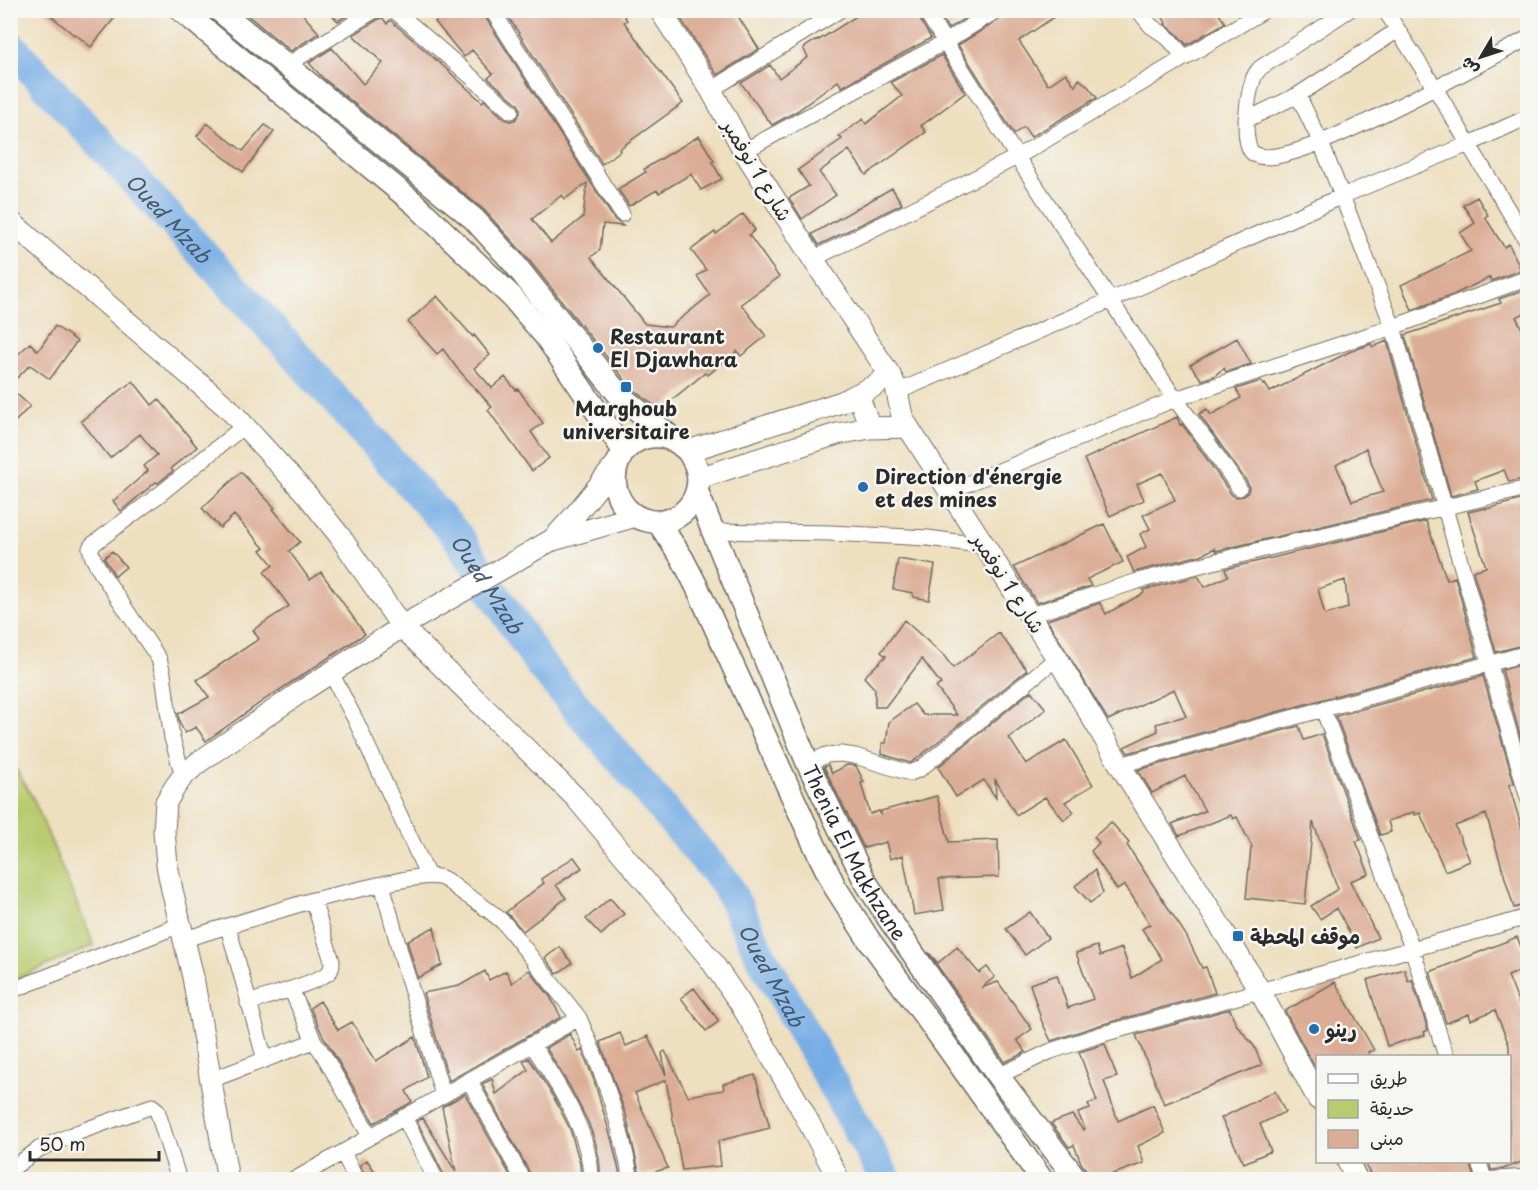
<svg xmlns="http://www.w3.org/2000/svg" width="1538" height="1190" font-family="'Playpen Sans','Playpen Sans Arabic',sans-serif">
  <rect width="100%" height="100%" fill="#f6f6f2"/>
  <filter id="ink" filterUnits="userSpaceOnUse"><feTurbulence type="fractalNoise" baseFrequency=".0167" numOctaves="2"/><feDisplacementMap in="SourceGraphic" scale="12" xChannelSelector="R" yChannelSelector="G"/><feConvolveMatrix kernelMatrix="1 2 1 2 8 2 1 2 1" color-interpolation-filters="sRGB"/></filter>
  <filter id="wash" filterUnits="userSpaceOnUse"><feTurbulence type="fractalNoise" baseFrequency=".008" numOctaves="4" result="noise"/><feDisplacementMap in="SourceGraphic" scale="24" xChannelSelector="R" yChannelSelector="G"/><feGaussianBlur stdDeviation="1.35" result="paint"/><feColorMatrix in="noise" values="0 0 0 0 0 0 0 0 0 0 0 0 0 0 0 0 0 1.4 0 .05"/><feComposite in="paint" operator="in"/></filter>
  <g filter="url(#wash)">
    <rect width="100%" height="100%" fill="#eedfbf"/>
    <path fill="#b9cb6e" stroke="#727b4c" stroke-width="1.5" d="M10 759 34 800 94 945 11 981Z"/>
    <g fill="none" stroke-linecap="round" stroke-linejoin="round">
      <path stroke="#77ade5" stroke-width="32" id="s1" d="M10 46 265 321 457 536 539 663 726 884 759 952 886 1180"/>
    </g>
    <g id="blocks">
      <path fill="#dcad96" fill-rule="evenodd" d="M44 10H121L91 47 75 34 74 35Z
        M241 10H299L319 33 291 51Z
        M341 10H356L338 21 333 16Z
        M449 10H482L484 15 614 219 623 226 603 224 600 250 591 257 645 324 670 327 710 295 697 276 706 270 691 250 715 232 716 234 743 214 755 230 749 235 779 277 741 304 766 336 741 356 737 351 708 375 705 373 659 410 629 385 524 254 484 210 322 77 309 63 332 48 363 84 383 63 353 35 382 17 387 24 390 20 442 65 482 102 484 100 505 119 510 121 515 120 520 113V108L518 104 488 78 493 74 472 50 464 57 435 22ZM587 183 583 217 551 243 532 219 562 195 565 199Z
        M504 10H620L627 20 624 22 683 103 619 149 620 151 602 164Z
        M688 10H734L759 49 717 75 679 16Z
        M866 10H915L917 15 931 38 842 87 838 81 797 111 772 125 741 83 770 65 779 78 808 57 803 48 818 39 819 40Z
        M937 10H978L948 29Z
        M1007 10H1064L1019 41 1048 85 1066 73 1075 86 1079 79 1087 85 1097 98 1031 137 1024 127 1014 134 958 45 1002 18 1005 15Z
        M1159 10H1217L1225 23 1187 45 1176 33 1165 24 1166 23Z
        M942 55 965 93 921 126 926 132 866 175 849 150 819 172 836 195 802 219 789 198 809 186 798 170 842 139 839 136 863 119 866 124 902 96 891 82Z
        M207 123 243 151 265 125 274 132 243 172 197 136Z
        M699 136 714 161 712 162 722 179 701 190 691 174 659 193 657 190 629 206 618 189 646 172 644 169Z
        M892 188 902 204 819 245 812 234Z
        M1477 197 1488 215 1485 217 1504 247 1509 244 1521 270 1491 281 1490 277 1453 295 1412 310 1401 285 1471 251 1460 233 1475 223 1463 205Z
        M1527 289V312L1516 317 1527 338V478L1509 482 1504 470 1475 481 1478 489 1451 496 1405 335 1501 303 1499 299Z
        M437 296 473 337 474 335 490 355 474 368 492 388 505 377 516 390 518 389 543 423 531 432 549 458 532 471 488 410 492 407 456 367 443 349 437 354 408 322Z
        M55 326 77 341 50 379 30 365 10 385V362L30 343 38 351Z
        M1237 338 1251 364 1226 372 1224 368 1214 376 1202 380 1190 365Z
        M1387 341 1432 500 1216 551 1215 548 1201 555 1134 572 1127 557 1146 547 1140 534 1150 529 1143 515 1175 500 1162 473 1137 484 1144 500 1110 516 1084 459 1177 417 1180 425 1182 424 1198 446 1231 494 1235 497 1244 496 1248 492 1249 487 1247 482 1199 414 1207 409 1211 415 1241 398 1236 389 1261 381 1263 385 1265 384 1270 392 1349 352 1371 344 1373 347ZM1366 448 1383 492 1352 501 1336 465Z
        M133 381 152 405 159 399 197 447 171 468 173 471 158 483 156 482 121 511 113 501 148 471 144 466 157 455 140 434 110 458 81 421Z
        M10 388 30 406 10 427Z
        M241 472 275 508 273 509 300 542 289 551 310 580 321 572 365 634 264 700 206 741 196 727 185 733 180 724 178 714 209 697 197 680 259 639 253 630 289 606 264 572 273 565 261 550 264 548 234 515 220 528 202 508Z
        M1527 498V644L1496 652 1473 571 1486 567 1468 512 1486 508V509Z
        M1426 521 1447 580 1455 577 1477 657 1128 753 1124 747 1158 731 1156 724 1186 716 1174 689 1108 720 1047 620 1100 603 1106 614 1144 593 1143 590 1198 576 1205 587 1228 576 1225 569ZM1345 580 1348 608 1325 615 1318 589Z
        M1104 524 1123 562 1087 579 1091 586 1037 603 1014 567Z
        M112 551 126 567 115 576 104 558Z
        M898 559 935 565 929 600 913 597V593L893 589Z
        M904 620 944 656 953 668 999 633 1027 670 915 760 910 763 882 754V743H886L889 722 914 704 923 715H957L936 687 941 684 922 659 885 707H875V689L864 677 886 656 881 652Z
        M1527 663V761L1502 670Z
        M1483 676 1514 783 1509 785 1527 846V904L1514 908 1486 814 1455 826 1470 861 1445 871 1420 813 1415 815 1414 812 1388 821 1391 832 1380 835 1336 716Z
        M1031 691 1046 709 1009 738 1026 764 1066 740 1093 785 1065 802 1074 812 1064 820 1045 797 1016 815 995 779 996 798 984 780 956 797 938 767Z
        M1299 726 1304 740 1322 734 1361 840 1356 841 1369 874 1350 881 1378 938 1357 948 1337 908 1320 919 1311 906 1338 889 1313 822 1305 904 1246 898 1251 848 1252 847 1237 817 1233 819 1231 815 1179 836 1172 824 1205 811 1185 776 1152 793 1138 770Z
        M828 765 832 773 847 765 856 766 864 782 861 783 870 814 879 811 881 816V811L937 796 949 842 998 840 999 877 939 879 944 910 914 915 903 855 890 859 886 842 864 848 824 767Z
        M1111 822 1129 843 1127 845 1186 935 1202 968 1206 967 1215 993 1100 1025 1051 1041 1042 1022 1030 984 1057 975 1068 1008 1093 999 1076 953 1097 946 1100 956 1122 948 1132 978 1162 959 1142 929 1150 924 1125 885 1117 890 1091 851 1099 843 1094 837Z
        M574 857 582 868 556 885 566 898 523 931 506 912 544 883 541 879Z
        M1095 870 1103 893 1090 903 1075 886Z
        M610 898 624 914 601 935 586 919Z
        M1030 912 1048 938 1025 955 1006 929Z
        M434 927 442 965 418 978 407 941Z
        M1517 937 1527 961V968L1508 976 1527 1024V1160L1503 1169 1491 1170 1489 1161H1509V1045L1495 1010 1471 1020 1469 1014 1446 1023 1430 972Z
        M560 947 572 963 557 974 545 958Z
        M957 947 979 973 987 967 995 977 981 988 998 982 1032 1029 1017 1040 1026 1052 1005 1062 928 952 938 963Z
        M1404 969 1408 981 1412 980 1428 1030 1424 1032 1425 1035 1387 1046 1367 980Z
        M529 970 549 995 561 1017 449 1081 423 993 459 986 485 971 489 980 506 971 512 983Z
        M1335 982 1374 1050 1368 1052 1370 1056H1317V1071L1285 1011Z
        M694 988 719 1021 706 1031 681 998Z
        M320 1001 338 1030 352 1022 376 1061 415 1037 427 1077 406 1091 412 1102 374 1123 331 1049 323 1036 310 1008Z
        M1230 1009 1236 1024 1254 1046 1262 1065 1164 1104 1136 1035Z
        M620 1033 626 1046 648 1036 666 1075 662 1053 665 1051 688 1096 724 1090 723 1084 755 1075 770 1128 718 1141 721 1166 682 1170 666 1080 635 1093 668 1168 640 1176 626 1115 600 1042Z
        M570 1034 579 1052 582 1050 594 1080 612 1141 621 1179H601L599 1159 595 1141 588 1122 570 1087 546 1048Z
        M1105 1044 1117 1077 1104 1081 1118 1121 1153 1105 1165 1133 1138 1146 1144 1163 1099 1179H1090L1088 1172 1081 1163 1074 1145 1069 1147 1051 1123 1072 1115 1083 1130 1085 1129 1078 1113 1090 1109 1088 1104 1097 1101 1079 1052Z
        M529 1058 553 1096 570 1129 580 1163 581 1177 578 1179H533L482 1084 492 1079 496 1094 528 1070 523 1061Z
        M1275 1091 1285 1112 1260 1124 1271 1151 1244 1163 1221 1118Z
        M465 1094 512 1179H446L417 1121 423 1118 456 1172 442 1107Z
        M367 1160 380 1179H366L360 1165Z
        M1363 1161H1469L1474 1178 1373 1179Z"/>
    </g>
  </g>
  <g filter="url(#ink)">
    <use href="#blocks" fill-opacity="0" stroke="#6f6a5f" stroke-width="1.5"/>
    <g fill="none" stroke-linecap="round" stroke-linejoin="round">
      <defs>
        <path id="street" d="M394 10 511 111
          M492 10 622 214
          M925 10 1017 157 1175 399 1206 440 1239 488
          M1138 10 1151 26 1163 34 1170 40 1185 58
          M1349 10 1260 68C1257 72 1254 75 1253 80 1248 94 1240 145 1254 154 1260 158 1270 157 1277 156 1306 150 1334 137 1362 124 1418 98 1473 68 1528 38
          M1385 10 1435 88 1528 243
          M1398 30 1298 95 1321 143 1342 196 1393 327 1528 798
          M287 65 375 10
          M711 90 840 10
          M1246 120 1298 95
          M744 151 945 42 997 10
          M813 259 1017 157 1265 10
          M897 392 1111 300 1342 196 1469 144 1528 117
          M950 491 1175 399 1393 327 1528 278
          M713 531 830 533 928 538 986 546
          M1030 615 1138 581 1268 548 1528 488
          M331 673 355 719 428 876
          M1323 709 1412 948 1446 1056
          M808 764 826 755 841 754 855 756 910 773 920 769 1057 658
          M1120 765 1528 653
          M183 776 172 738 163 674 159 659 102 574 93 558 90 548 92 545 160 494 244 426
          M228 927 265 1060
          M185 939 313 900 382 884 401 955 443 1095
          M291 989 314 1041 323 1054 370 1136
          M10 991 180 925
          M248 1003C262 998 323 981 330 971 332 968 332 965 332 961L313 900
          M579 1018C602 1069 621 1124 631 1180
          M532 1044C556 1083 591 1131 591 1180
          M998 1076 1051 1051 1103 1034 1528 917
          M211 1080 314 1041
          M469 1080 523 1180
          M404 1117 436 1180
          M343 1152 356 1180
          M1479 1162 1484 1179
          M10 1170 39 1149 79 1132 152 1106 157 1110 179 1180
          M294 1180 579 1018 506 925C491 910 474 901 458 889 451 884 446 878 438 877 422 874 399 881 382 884
          M1484 1180 1528 1177"/>
        <path id="secondary" d="M660 10 711 90 744 151 813 259 890 375 896 387 902 416 908 427 1057 658 1120 765 1229 940 1260 991 1318 1099
          M10 221 229 409 307 495 339 535 402 627 575 797 710 959 740 1003 800 1106 839 1180
          M858 394 870 428
          M688 451 842 402 874 386 890 375
          M699 478 837 434 870 428 908 427
          M551 541 575 515 617 463
          M1348 1162 1357 1180
          M228 1180 193 977 172 890 167 865 164 831 166 802 175 787 183 776 199 762 302 691 411 621 550 541 636 516"/>
        <g id="primary">
          <path d="M181 10 414 203 512 297 546 337 624 451"/>
          <path d="M219 10 474 219 513 262 619 395 688 451C696 464 701 475 697 490 694 504 682 516 669 520 656 524 641 521 630 512 598 484 620 429 664 437 668 438 673 440 677 442"/>
          <path id="s2" d="M697 492 808 764 864 879 887 916 998 1076 1077 1180"/>
          <path d="M658 522 682 558 697 587 815 846 835 887 869 940 941 1038 1042 1180"/>
        </g>
      </defs>
      <use href="#street" stroke="#6f6a5f" stroke-width="17"/>
      <use href="#secondary" stroke="#6f6a5f" stroke-width="23"/>
      <use href="#primary" stroke="#6f6a5f" stroke-width="25"/>
      <use href="#street" stroke="#fff" stroke-width="15"/>
      <use href="#secondary" stroke="#fff" stroke-width="21"/>
      <use href="#primary" stroke="#fff" stroke-width="22"/>
    </g>
  </g>
  <g fill="#1f6fb2" stroke="#f6f6f2" stroke-width="2">
    <circle cx="598" cy="348" r="6"/>
    <rect x="620" y="381" width="12" height="12" rx="3"/>
    <circle cx="863" cy="487" r="6"/>
    <rect x="1232" y="930" width="12" height="12" rx="3"/>
    <circle cx="1314" cy="1029" r="6"/>
  </g>
  <g text-anchor="middle" dominant-baseline="central" stroke-width="5" stroke-linejoin="round" paint-order="stroke">
    <g font-size="20" fill="#2b2b2b" stroke="#f6f6f2">
      <text transform="translate(758 170) rotate(59)">شارع 1 نوفمبر</text>
      <text transform="translate(1009 583) rotate(57)">شارع 1 نوفمبر</text>
      <text stroke="none"><textPath href="#s2" startOffset="394">Thenia El Makhzane</textPath></text>
    </g>
    <g font-size="20" font-weight="bold" fill="#2b2b2b" stroke="#f6f6f2" text-anchor="start">
      <text x="610" y="336">Restaurant<tspan x="610" dy="23">El Djawhara</tspan></text>
      <text x="626" y="408" text-anchor="middle">Marghoub<tspan x="626" dy="23">universitaire</tspan></text>
      <text x="875" y="476">Direction d'énergie<tspan x="875" dy="23">et des mines</tspan></text>
      <text x="1250" y="936">موقف المحطة</text>
      <text x="1326" y="1029">رينو</text>
    </g>
    <g font-size="21" font-style="italic" fill="#46586c" stroke="#f6f6f2">
      <text stroke="none"><textPath href="#s1" startOffset="234">Oued Mzab</textPath></text>
      <text stroke="none"><textPath href="#s1" startOffset="720">Oued Mzab</textPath></text>
      <text stroke="none"><textPath href="#s1" startOffset="1206">Oued Mzab</textPath></text>
    </g>
  </g>
  <rect width="1538" height="1190" fill="none" stroke="#f6f6f2" stroke-width="36"/>
  <rect x="1316" y="1055" width="195" height="108" fill="#f6f6f2" stroke="#a5a5a2" stroke-width="1.5"/>
  <rect x="1328" y="1074" width="30" height="9" fill="#ffffff" stroke="#a5a5a2" stroke-width="1.5"/>
  <text x="1370" y="1085" font-size="18" fill="#2b2b2b">طريق</text>
  <rect x="1328" y="1100" width="30" height="18" fill="#b9cb6e" stroke="#a5a5a2" stroke-width="1.5"/>
  <text x="1370" y="1115" font-size="18" fill="#2b2b2b">حديقة</text>
  <rect x="1328" y="1130" width="30" height="18" fill="#dcad96" stroke="#a5a5a2" stroke-width="1.5"/>
  <text x="1370" y="1145" font-size="18" fill="#2b2b2b">مبنى</text>
  <g transform="translate(1481 57) rotate(231)" stroke="#f6f6f2" stroke-width="4.5" paint-order="stroke">
  <path d="M0-4.5L10 22L0 15L-10 22Z" fill="#2b2b2b"/>
  <text y="-9" font-size="16" font-weight="bold" text-anchor="middle" fill="#2b2b2b">ش</text>
  </g>
  <path d="M30 1151v9h129v-9" fill="none" stroke="#2b2b2b" stroke-width="3"/>
  <text x="39" y="1151" font-size="18" fill="#2b2b2b" stroke="#f6f6f2" stroke-width="4.5" paint-order="stroke">50 m</text>
</svg>
